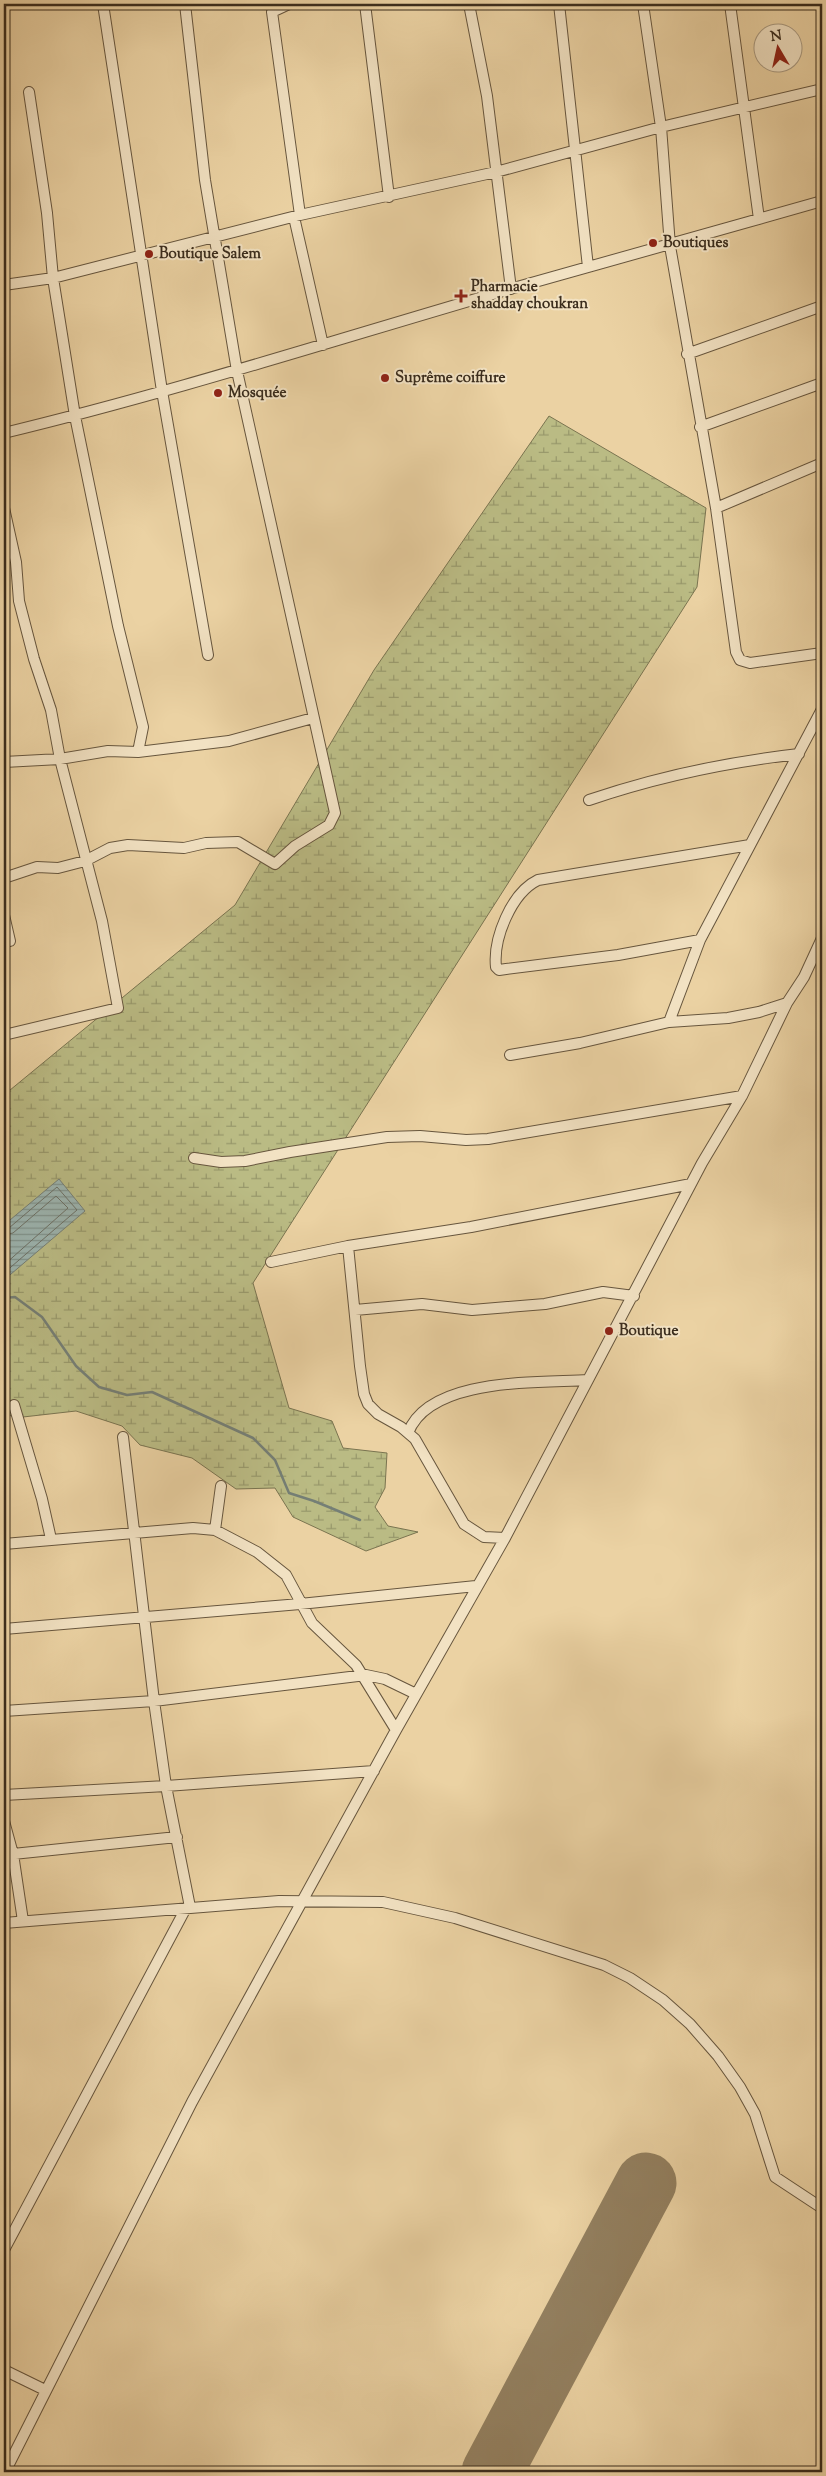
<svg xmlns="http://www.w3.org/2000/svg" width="826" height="2476" font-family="'Sorts Mill Goudy',serif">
  <defs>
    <pattern id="wetland-marsh" width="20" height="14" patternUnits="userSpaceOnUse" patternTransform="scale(1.25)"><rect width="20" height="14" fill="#babb84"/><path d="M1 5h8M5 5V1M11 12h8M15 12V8" fill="none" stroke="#98986b"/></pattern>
    <pattern id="water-rules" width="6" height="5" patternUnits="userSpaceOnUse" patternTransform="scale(1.25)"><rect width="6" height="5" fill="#9cb5b1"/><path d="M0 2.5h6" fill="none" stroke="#80948f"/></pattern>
  </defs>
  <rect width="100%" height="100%" fill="#ebd2a3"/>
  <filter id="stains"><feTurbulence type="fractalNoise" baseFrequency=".004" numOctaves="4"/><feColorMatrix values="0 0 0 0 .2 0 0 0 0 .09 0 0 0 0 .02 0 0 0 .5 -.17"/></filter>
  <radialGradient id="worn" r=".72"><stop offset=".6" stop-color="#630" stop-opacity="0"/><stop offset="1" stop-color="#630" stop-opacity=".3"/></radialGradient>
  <path fill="url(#wetland-marsh)" stroke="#7a7450" d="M549 416 706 508 697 587 253 1283 289 1408 332 1421 343 1448 387 1453 385 1488 375 1507 388 1526 418 1532 366 1551 293 1517 275 1488 236 1489 192 1458 140 1445 122 1426 76 1411 23 1417 4 1415V1095L235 905 374 670Z"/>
  <path fill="url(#water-rules)" stroke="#757f76" d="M59 1179 85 1211 4 1280V1225Z"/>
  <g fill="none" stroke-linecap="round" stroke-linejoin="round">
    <path stroke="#6c7167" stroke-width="1" d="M4 1229 9 1228 57 1187 77 1210 4 1273
      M4 1235 13 1233 56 1196 68 1208 4 1265"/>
    <path stroke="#757f76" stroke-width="2.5" d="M4 1298 15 1297 42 1317 76 1366 99 1387 127 1395 152 1392 253 1438 275 1460 289 1493 314 1501 360 1520"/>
    <path stroke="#938060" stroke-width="61" d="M492 2472 646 2183"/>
    <defs>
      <path id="minor" d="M103 4 162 391 208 655
        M289 4 272 12 300 215
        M365 4 389 197
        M469 4 487 96 511 289
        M559 4 588 267
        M643 4 661 127 670 246 716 508 736 652 740 660 750 663 822 653
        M730 4 759 219
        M29 92 47 213 53 278 75 416 118 626 143 727 138 752
        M294 217 323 345
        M4 285 53 278 300 215 496 172 661 127 822 89
        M687 354 822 306
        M700 427 822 383
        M4 433C174 392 341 338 510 289 613 259 718 231 822 201
        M4 508 16 562 19 601 34 659 51 710 60 759 102 921 118 1008 4 1035
        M716 508 822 463
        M4 762 60 759 108 751 138 752 229 741 313 718
        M589 800C657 777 727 762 799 754
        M4 878 37 867 58 868 85 861 110 848 128 845 184 848 206 843 238 842 275 864 295 846 329 825 335 813 237 371 205 180 185 4
        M4 915 10 941
        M700 940 618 955 506 969 499 970 496 967C493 939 511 893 538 880L750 845
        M669 1022 700 940 822 709
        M510 1055 580 1043 669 1022 728 1018 759 1012 787 1003
        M194 1158 221 1162 245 1161 290 1152 387 1137 420 1136 466 1140 488 1139 742 1096
        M271 1262 348 1246
        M355 1310 422 1304 472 1310 545 1304 603 1292 634 1296
        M14 1405 42 1499 51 1539
        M408 1433C429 1377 538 1383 588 1380
        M123 1437 154 1701 166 1786 190 1907
        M215 1530 221 1486
        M505 1538 484 1537 464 1524 415 1439 401 1427 378 1414 368 1404 364 1394 360 1366 348 1246 471 1227 691 1184
        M4 1544 193 1528 215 1530 257 1552 286 1575 312 1623 356 1665 396 1730
        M4 1629 300 1604 476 1586
        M4 1711 154 1701 366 1675 385 1679 416 1694
        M4 1795 166 1786 374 1771
        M4 1821 13 1854 23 1921
        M13 1854 177 1837
        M4 1923 279 1901 383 1902 455 1918 604 1965 630 1978 663 2000 690 2024 718 2056 740 2087 755 2114 775 2177 822 2208
        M4 2250 186 1908
        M4 2370 45 2390
        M5 2472 192 2102 396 1730 505 1538 702 1163 742 1096 787 1003 804 977 822 938"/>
    </defs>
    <use href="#minor" stroke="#67563e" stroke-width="12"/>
    <use href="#minor" stroke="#f2e2c3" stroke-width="10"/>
  </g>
  <g fill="#8f2418" stroke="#f2e2c3" stroke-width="2">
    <circle cx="653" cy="243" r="5"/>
    <circle cx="149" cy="254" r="5"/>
    <path d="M458.5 288.5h5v5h5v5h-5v5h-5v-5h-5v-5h5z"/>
    <circle cx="385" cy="378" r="5"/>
    <circle cx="218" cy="393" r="5"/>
    <circle cx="609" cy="1331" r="5"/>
  </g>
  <g text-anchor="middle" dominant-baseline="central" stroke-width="4" stroke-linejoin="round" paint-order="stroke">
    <g font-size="15" font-weight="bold" fill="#3b2d1d" stroke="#f2e2c3" text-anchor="start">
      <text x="663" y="243">Boutiques</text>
      <text x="159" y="254">Boutique Salem</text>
      <text x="471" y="287">Pharmacie<tspan x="471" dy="17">shadday choukran</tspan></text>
      <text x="395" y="378">Suprême coiffure</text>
      <text x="228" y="393">Mosquée</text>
      <text x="619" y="1331">Boutique</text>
    </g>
  </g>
  <rect width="826" height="2476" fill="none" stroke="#ebd2a3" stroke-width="20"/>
  <rect x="5" y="5" width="816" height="2466" fill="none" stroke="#3b2d1d" stroke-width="2.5"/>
  <rect x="10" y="10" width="806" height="2456" fill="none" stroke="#3b2d1d"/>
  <g transform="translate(778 48) rotate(351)"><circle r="24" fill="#f2e2c3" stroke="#a99a81"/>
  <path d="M0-4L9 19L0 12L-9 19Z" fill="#8f2418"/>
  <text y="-8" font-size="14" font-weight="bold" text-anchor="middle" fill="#3b2d1d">N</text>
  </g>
  <rect width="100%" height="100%" filter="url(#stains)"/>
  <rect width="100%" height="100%" fill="url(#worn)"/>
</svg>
